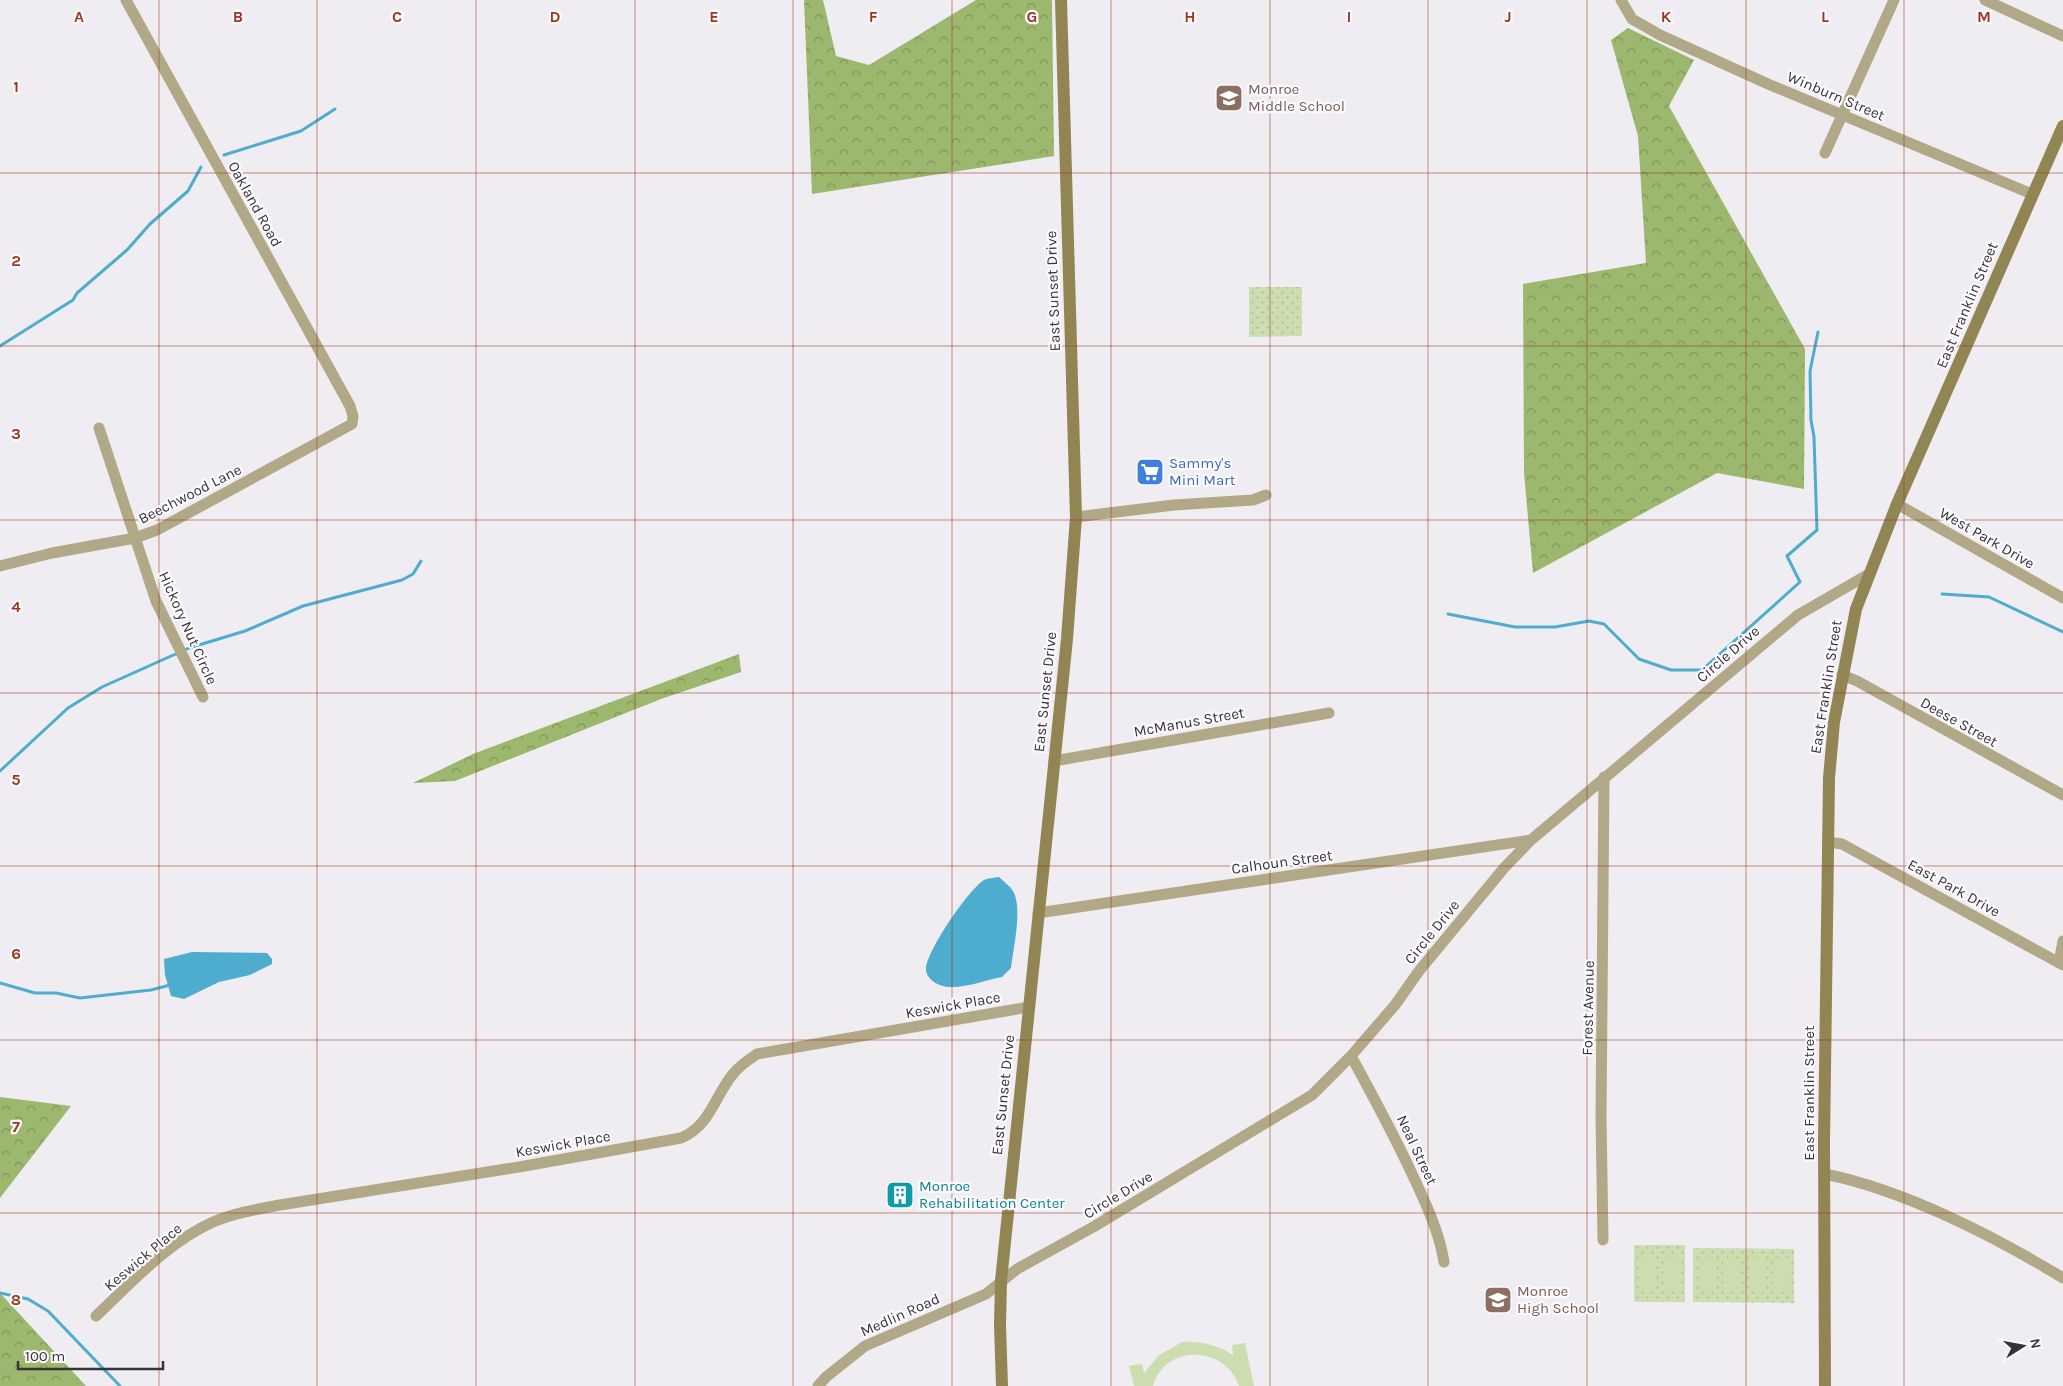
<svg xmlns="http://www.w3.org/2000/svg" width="2063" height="1386" font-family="Karla,sans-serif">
  <defs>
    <pattern id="green-dots" width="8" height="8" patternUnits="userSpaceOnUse" patternTransform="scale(1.25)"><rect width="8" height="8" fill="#ccdeb0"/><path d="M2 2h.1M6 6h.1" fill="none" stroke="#b0bf98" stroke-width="1.8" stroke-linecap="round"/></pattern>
    <pattern id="forest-crowns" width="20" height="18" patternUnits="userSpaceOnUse" patternTransform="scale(1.25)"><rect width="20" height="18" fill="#9cb76e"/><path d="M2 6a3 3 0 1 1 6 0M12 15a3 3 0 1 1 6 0" fill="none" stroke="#80965b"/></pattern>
  </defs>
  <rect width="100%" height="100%" fill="#efedf1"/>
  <path fill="url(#green-dots)" d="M1249 287H1302V336L1249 337Z
    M1634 1245H1685V1302H1634Z
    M1693 1248 1794 1249V1303L1693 1302Z"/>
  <path fill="url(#forest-crowns)" d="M804 0H823L836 56 869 65 976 0H1052L1054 156 812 194Z
    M1628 28 1694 60 1669 106 1805 349 1804 489 1717 473 1533 573 1524 473 1523 284 1646 263 1638 136 1611 40Z
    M739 654 741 672 661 699 455 781 413 783 473 754Z
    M0 1097 71 1106 0 1198Z
    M0 1293 86 1386H0Z"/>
  <path fill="#ccdeb0" d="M1640 1257H1655V1292H1639Z
    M1663 1257H1679V1292H1663Z
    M1699 1257H1715L1714 1292H1699Z
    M1749 1257 1765 1258V1292H1749Z
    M1723 1258H1739L1738 1292H1723Z
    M1773 1258H1789V1292H1773Z
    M1182 1342C1201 1341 1217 1345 1233 1355L1232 1345 1245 1343 1254 1386H1239C1225 1345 1165 1344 1153 1386H1134L1129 1366 1142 1364 1144 1373 1159 1355Z"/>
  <path fill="#4eaccf" d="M999 877C1003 881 1010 886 1013 891 1023 908 1013 949 1011 968L1002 977C986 980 968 987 953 987 942 988 927 981 926 970 925 953 969 889 984 880 988 878 994 878 999 877Z
    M192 952 267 953 272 959V964L250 975 219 982 184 999 171 996 165 975 164 959Z"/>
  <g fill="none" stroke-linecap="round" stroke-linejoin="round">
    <path stroke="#4eaccf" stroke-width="3" d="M224 155 301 131 335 109
      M0 346 73 300 77 293 127 250 150 224 188 191 201 167
      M1942 594 1989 597 2063 632
      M1448 614 1515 627H1555L1589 621 1604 624 1639 659 1671 670H1702L1800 582 1787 556 1817 530 1814 437 1811 420 1810 371 1818 332
      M0 771 68 708 102 687 189 648 245 631 303 606 402 580 413 574 421 561
      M0 983 35 993H56L80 998 151 990 170 985
      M0 1293 28 1299 48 1311 120 1386"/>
    <path stroke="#b0a887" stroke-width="11" d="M1621 0 1632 19 1660 35 1768 84 2032 194
      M1985 0 2063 36
      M1825 153 1894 0
      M99 428 156 601 203 697
      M1897 504 2063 598
      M1076 517 1174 505 1253 500 1266 495
      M0 566 52 553 135 538 157 530 352 424 353 416 350 406 126 0
      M1842 675 1857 681 2063 795
      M1054 761 1329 713
      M1828 842 1842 844 2063 965
      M1038 913 1531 840
      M2059 963 2063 941
      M1351 1056C1373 1096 1394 1135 1413 1176 1426 1204 1439 1231 1444 1262
      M1825 1174C1904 1190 1994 1236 2063 1278
      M1603 1240 1601 1117 1604 777
      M96 1316C131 1283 168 1242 213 1222 234 1213 258 1209 280 1205L519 1167 681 1138C711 1125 714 1097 733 1074 739 1066 748 1060 757 1054L1029 1007
      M818 1386 826 1377 865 1346 986 1294 1017 1269 1095 1226 1312 1095 1351 1056 1395 1005 1419 971 1504 868 1531 840 1798 615 1869 574"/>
    <path stroke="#918554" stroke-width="12" d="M1002 1386 1000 1325 1001 1281 1067 639 1076 517 1061 0
      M1825 1386 1824 1142 1829 778 1834 722 1856 609 1897 504 2063 126"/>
  </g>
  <path fill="none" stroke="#9e361c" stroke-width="1" stroke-opacity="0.55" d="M159 0V1386M317 0V1386M476 0V1386M635 0V1386M793 0V1386M952 0V1386M1111 0V1386M1270 0V1386M1428 0V1386M1587 0V1386M1746 0V1386M1904 0V1386M0 173H2063M0 346H2063M0 520H2063M0 693H2063M0 866H2063M0 1040H2063M0 1213H2063"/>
  <defs>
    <symbol id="school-square" viewBox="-11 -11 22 22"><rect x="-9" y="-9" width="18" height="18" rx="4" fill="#8d6e63" stroke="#fcfafe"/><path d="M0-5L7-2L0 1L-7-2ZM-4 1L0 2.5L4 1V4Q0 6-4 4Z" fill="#fff"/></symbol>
    <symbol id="supermarket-square" viewBox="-11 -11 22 22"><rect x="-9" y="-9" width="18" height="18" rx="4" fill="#3f7fe0" stroke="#fcfafe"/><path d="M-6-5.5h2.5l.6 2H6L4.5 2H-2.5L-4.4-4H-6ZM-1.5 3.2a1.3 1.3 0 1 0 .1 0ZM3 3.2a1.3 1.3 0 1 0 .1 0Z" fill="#fff"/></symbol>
    <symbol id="building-square" viewBox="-11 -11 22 22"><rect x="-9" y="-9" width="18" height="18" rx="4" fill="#0f9aa8" stroke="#fcfafe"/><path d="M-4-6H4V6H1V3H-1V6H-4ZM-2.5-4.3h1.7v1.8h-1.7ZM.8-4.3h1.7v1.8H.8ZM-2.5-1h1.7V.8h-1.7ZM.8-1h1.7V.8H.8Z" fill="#fff"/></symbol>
  </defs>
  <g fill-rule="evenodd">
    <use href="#school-square" x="1213" y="82" width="32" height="32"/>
    <use href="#supermarket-square" x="1134" y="456" width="32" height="32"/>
    <use href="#building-square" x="884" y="1179" width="32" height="32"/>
    <use href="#school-square" x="1482" y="1284" width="32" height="32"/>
  </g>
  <g text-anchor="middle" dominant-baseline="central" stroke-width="4.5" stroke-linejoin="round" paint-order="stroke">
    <g font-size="15" fill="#785e54" stroke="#fcfafe" text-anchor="start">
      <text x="1248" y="89">Monroe<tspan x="1248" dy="17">Middle School</tspan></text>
      <text x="1517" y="1291">Monroe<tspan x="1517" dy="17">High School</tspan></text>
    </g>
    <g font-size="15" fill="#353436" stroke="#fcfafe">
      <text transform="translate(1836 96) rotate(23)">Winburn Street</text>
      <text transform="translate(255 204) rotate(61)">Oakland Road</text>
      <text transform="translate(1053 291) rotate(-92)">East Sunset Drive</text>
      <text transform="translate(1967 305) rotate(-67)">East Franklin Street</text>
      <text transform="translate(190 494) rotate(-27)">Beechwood Lane</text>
      <text transform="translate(1987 538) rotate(30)">West Park Drive</text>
      <text transform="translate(188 628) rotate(66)">Hickory Nut Circle</text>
      <text transform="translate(1728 654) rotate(-41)">Circle Drive</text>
      <text transform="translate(1826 687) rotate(-81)">East Franklin Street</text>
      <text transform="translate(1045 692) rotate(-84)">East Sunset Drive</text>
      <text transform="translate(1189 722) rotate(-10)">McManus Street</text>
      <text transform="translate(1959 722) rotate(29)">Deese Street</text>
      <text transform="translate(1282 862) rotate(-8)">Calhoun Street</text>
      <text transform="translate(1954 888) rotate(29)">East Park Drive</text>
      <text transform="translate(1432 932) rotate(-51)">Circle Drive</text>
      <text transform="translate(953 1005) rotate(-10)">Keswick Place</text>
      <text transform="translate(1588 1008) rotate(-89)">Forest Avenue</text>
      <text transform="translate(1809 1093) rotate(-90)">East Franklin Street</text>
      <text transform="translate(1003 1095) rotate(-84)">East Sunset Drive</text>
      <text transform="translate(563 1144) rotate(-10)">Keswick Place</text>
      <text transform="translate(1417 1150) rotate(65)">Neal Street</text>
      <text transform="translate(1118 1195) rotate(-31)">Circle Drive</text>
      <text transform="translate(143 1257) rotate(-40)">Keswick Place</text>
      <text transform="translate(900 1315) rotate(-24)">Medlin Road</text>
    </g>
    <g font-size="15" fill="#366cbe" stroke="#fcfafe" text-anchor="start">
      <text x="1169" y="463">Sammy's<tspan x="1169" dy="17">Mini Mart</tspan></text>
    </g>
    <g font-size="15" fill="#0d838f" stroke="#fcfafe" text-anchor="start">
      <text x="919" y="1186">Monroe<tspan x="919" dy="17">Rehabilitation Center</tspan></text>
    </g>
  </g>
  <g font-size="16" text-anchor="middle" font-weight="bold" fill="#9e361c" stroke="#fcfafe" stroke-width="4.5" stroke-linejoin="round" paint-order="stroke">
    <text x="79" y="22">A</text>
    <text x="238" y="22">B</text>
    <text x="397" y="22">C</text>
    <text x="555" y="22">D</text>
    <text x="714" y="22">E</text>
    <text x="873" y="22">F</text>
    <text x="1032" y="22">G</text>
    <text x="1190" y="22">H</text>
    <text x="1349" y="22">I</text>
    <text x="1508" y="22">J</text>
    <text x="1666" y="22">K</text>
    <text x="1825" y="22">L</text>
    <text x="1984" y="22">M</text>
    <text x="16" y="92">1</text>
    <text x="16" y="266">2</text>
    <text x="16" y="439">3</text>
    <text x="16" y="612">4</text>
    <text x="16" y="785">5</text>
    <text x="16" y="959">6</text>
    <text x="16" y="1132">7</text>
    <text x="16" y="1305">8</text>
  </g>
  <g transform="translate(2023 1346) rotate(79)" stroke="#fcfafe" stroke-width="4" paint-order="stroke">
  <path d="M0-4L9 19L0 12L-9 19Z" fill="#353436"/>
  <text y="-8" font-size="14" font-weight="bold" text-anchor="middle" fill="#353436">N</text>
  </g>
  <path d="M18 1361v8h145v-8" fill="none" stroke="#353436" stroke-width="2.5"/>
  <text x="25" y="1361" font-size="15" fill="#353436" stroke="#fcfafe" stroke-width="4" paint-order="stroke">100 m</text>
</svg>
